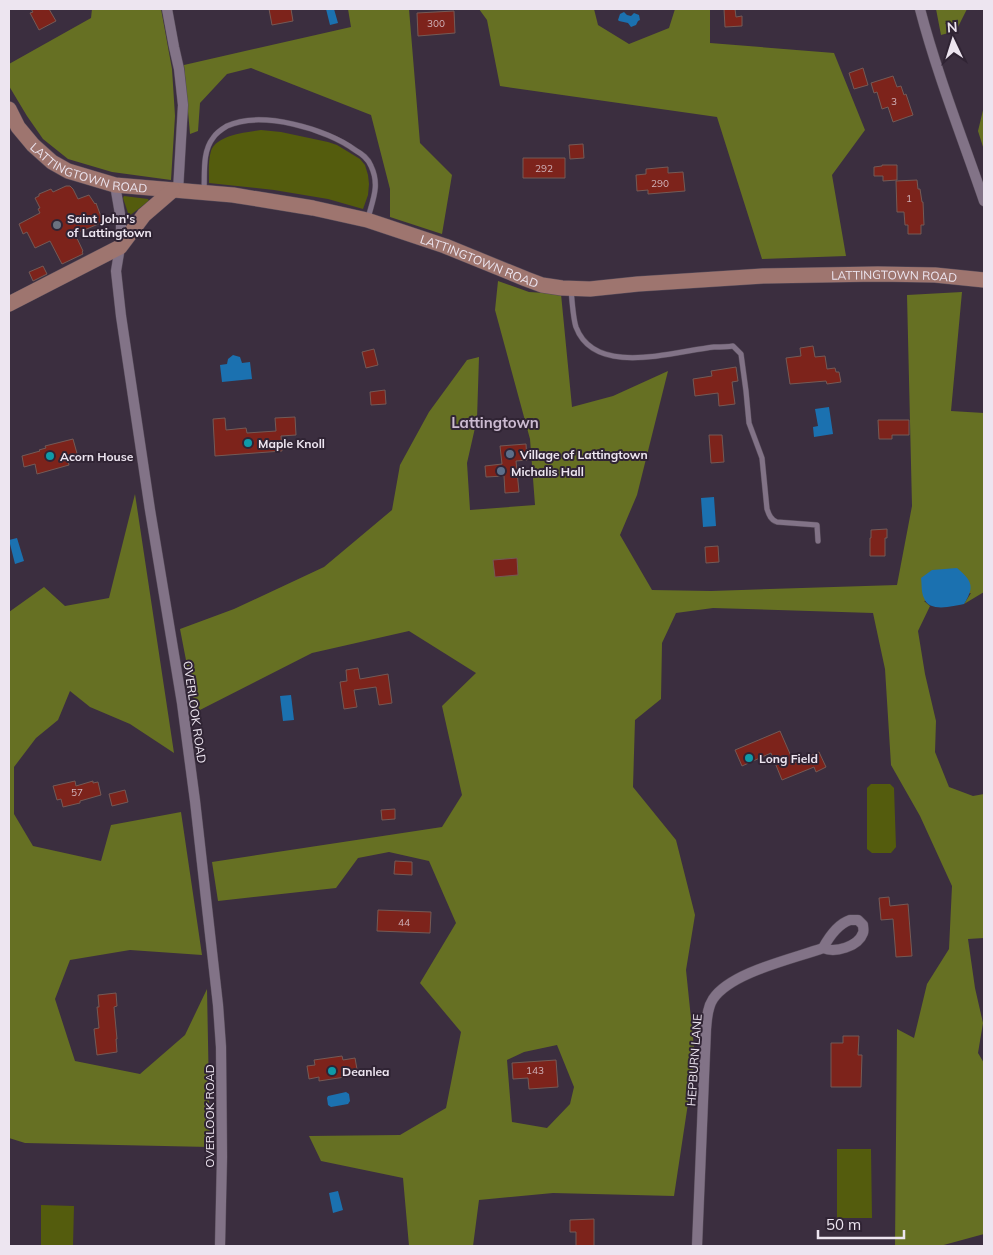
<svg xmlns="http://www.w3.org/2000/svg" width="993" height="1255" font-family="Mulish,sans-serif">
  <rect width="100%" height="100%" fill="#3b2e3f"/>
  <path fill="#545c0d" d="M261 130 281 132 328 142 337 145 360 159 365 165 368 175 369 184 368 195 363 209 328 199 274 190 209 183C209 173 208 161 211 151 216 135 247 132 261 130Z
    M124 196 148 199 149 201 129 216 123 198Z
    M871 784H890L894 788 896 847 891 853H872L867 849V788Z
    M837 1149H871L872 1218H837Z
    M41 1205 74 1206 73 1246H41Z"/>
  <path fill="#667023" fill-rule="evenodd" d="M92 9H161L172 69 175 116 171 180 112 172 68 159 43 139 27 116 9 86V64L91 18Z
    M348 9H409L420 143 452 175 442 234 390 217V189L371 115 251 68 227 74 200 103 198 131 190 134 184 65 351 27Z
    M479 9H594L598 25 629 44 669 28 675 9H710V43L834 53 865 130 832 175 846 256 762 259 717 117 500 86 487 20Z
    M936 9H967L956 31 941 35Z
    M984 106V150L978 131Z
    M498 281 529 292 561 294 572 407 613 396 668 371 637 495 620 535 652 590 711 591 897 585 912 506 907 295 962 292 951 411 984 413V592L964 604 971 593 924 601 930 606 918 631 925 674 936 721 935 752 949 787 973 796 984 794V938L968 939 975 988 983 1023 978 1053 984 1063V1234L940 1246H895L897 1029 914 1038 927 984 949 949 952 886 920 816 891 765 885 669 873 613 713 608 676 613 662 643 661 699 635 720 633 787 676 840 695 915 686 970 695 1057 674 1196 553 1193 479 1200 473 1246H409L403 1178 321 1161 309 1136 400 1135 446 1108 461 1032 420 983 456 923 429 861 389 852 358 858 336 888 218 901 212 862 442 827 462 795 442 706 476 673 409 631 312 653 196 712 180 629 234 609 324 567 392 510 400 465 429 412 467 360 479 357 477 419 467 463 470 510 535 505 530 439 495 310ZM557 1045 574 1087 570 1104 547 1128 512 1122 507 1060 524 1052Z
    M135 494 174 753 130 724 90 707 70 691 58 720 36 738 14 767V814L33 846 101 861 111 825 181 812 202 955 130 950 70 960 55 999 75 1061 140 1074 185 1035 207 989 210 1147 25 1143 9 1138V612L44 587 65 606 109 598Z"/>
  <path fill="#1b71b0" d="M326 9H334L338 23 330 25Z
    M624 12 627 15 631 16 634 13 639 15 640 20 638 21 636 25 631 27 628 23 619 21 618 20 620 14Z
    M233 355 240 357 242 363 250 362 252 379 222 382 220 365 227 364 228 359Z
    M829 407 833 434 814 437 813 427 818 426 815 409Z
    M714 497 716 526 703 527 701 498Z
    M17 538 24 561 15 564 9 540Z
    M957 568C972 581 975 586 964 604 953 606 929 613 924 598 921 592 922 585 921 578L932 570Z
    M291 695 294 720 283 721 280 696Z
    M346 1092 349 1094 350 1101 348 1104 331 1107 328 1105 327 1098 328 1096Z
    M338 1191 343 1210 333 1213 329 1193Z"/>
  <path fill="#7d231b" stroke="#745a56" d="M31 9H49L56 21 39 30 30 13 33 12Z
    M269 9H291L293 21 272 25Z
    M724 9H735L736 17 742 16V26L725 27Z
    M454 11 455 33 418 36 417 13Z
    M863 68 868 85 854 89 849 73Z
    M893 76 897 87 901 86 904 95 906 94 913 115 893 122 888 107 882 109 877 92 874 93 871 83Z
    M583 144 584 158 570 159 569 145Z
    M523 158H565V178H523Z
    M882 165H897V180L883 181V176H874V167L882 166Z
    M668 167V173L683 172 685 191 648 194V190L637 191 636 175 646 174V169Z
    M917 180 918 189H920L922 202H923L924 225H921V234H908V225H905L904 212H897L896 181Z
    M66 186H70L73 189 78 199 89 195 95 204 96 203 103 222 75 234 83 251 82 252 83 254 62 264 50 241 35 248 27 232 23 234 19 224 40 213 38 209 40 208 35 198 39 196V194L51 189 53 192Z
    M43 266 47 274 33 281 29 272Z
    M813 346 815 357 825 356 827 369 835 368 836 372H839L841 382 827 384 826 381 790 384 786 358 801 356 800 348Z
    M374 349 378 365 366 368 362 352Z
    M736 367 738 381 732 382 735 404 719 406 718 393 695 396 693 379 712 376 711 371Z
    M385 390 386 404 371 405 370 392Z
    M295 417 296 435 281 436 282 451 215 456 213 419 225 418 226 430 246 428 247 433 276 431 275 418Z
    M878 420H909V435H892V439H879Z
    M709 435H722L724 462 711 463Z
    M73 439 78 457 68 461 69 465 37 474 35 464 24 467 22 456 40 451 39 450 46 448 45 446Z
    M526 444 527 460 516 461 519 492 505 493 504 476 486 477 485 466 502 464 500 446Z
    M887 529V538H885V556H870V538H871V530Z
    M718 546 719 562 706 563 705 547Z
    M517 558 518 575 495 577 493 560Z
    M358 668 360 679 388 674 392 703 379 705 376 687 354 690 357 707 344 709 340 682 347 681 346 670Z
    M780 731 794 763 819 752 826 767 816 772 814 767 782 780 771 753 742 766 735 750Z
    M75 781 76 786 93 781V783L98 782 101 795 80 801V803L63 807 61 799 57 800 53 786Z
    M125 790 128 802 112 806 109 794Z
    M395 809V819L382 820 381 810Z
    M395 861 412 862V875L394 874Z
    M889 897 890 906 908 904 912 956 896 957 893 919 881 920 879 898Z
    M378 910 431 912 430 933 377 931Z
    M116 993 117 1006 114 1007 117 1039H116L117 1052 97 1055 94 1029 99 1028 97 1007H99L98 995Z
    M843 1036H859L858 1055H862L861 1087H831V1043H843Z
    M342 1056 343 1060 355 1058 358 1075 319 1081V1077L309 1079 307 1066 315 1065 314 1060Z
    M556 1060 558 1087 529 1089 528 1078 513 1079 512 1063Z
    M594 1219V1246H576V1232H570V1220Z"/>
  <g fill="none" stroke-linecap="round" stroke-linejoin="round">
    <defs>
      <path id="lane" d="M204 190C205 174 202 152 213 138 216 133 222 129 227 126 261 110 327 129 355 150 362 154 368 158 371 166 380 185 373 199 368 218
        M571 289C572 300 573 318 576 327 595 378 675 351 714 347 720 347 727 347 733 346L741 354 746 391 749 423 762 458 767 509C769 515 771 520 777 522L817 525 818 541"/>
      <path id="street" d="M167 9 174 47 179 69 183 105 178 191
        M920 9C937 74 962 137 984 201
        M115 185 121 220V231L120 247 116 271 121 316 150 510 182 703 195 801 218 1005 221 1047 222 1157 220 1246
        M697 1246 706 1029C707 1019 707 1008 713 999 731 972 793 959 823 948 835 953 858 947 863 933 864 931 863 927 863 925L858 920C857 920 851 920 850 920 838 924 829 937 823 948"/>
      <g id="secondary">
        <path id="s1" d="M9 109 18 127 33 145 52 162 68 171 115 185 233 195 313 208 367 220 445 246 526 279 542 285 562 288 590 289 638 284 763 276 878 274 935 275 984 280"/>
        <path d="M9 304 120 247 144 215 173 190"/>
      </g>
    </defs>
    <use href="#lane" stroke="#574c5a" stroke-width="6"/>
    <use href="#street" stroke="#574c5a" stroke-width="11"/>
    <use href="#secondary" stroke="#574c5a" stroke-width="16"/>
    <use href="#lane" stroke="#827387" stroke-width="5"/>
    <use href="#street" stroke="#827387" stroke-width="10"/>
    <use href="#secondary" stroke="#9e756f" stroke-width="15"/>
  </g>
  <circle fill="#6b7280" stroke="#302434" stroke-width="2" cx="57" cy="225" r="5"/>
  <g fill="#0f9aa8" stroke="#302434" stroke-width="2">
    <circle cx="248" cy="443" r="5"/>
    <circle cx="50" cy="456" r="5"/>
    <circle cx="749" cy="758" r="5"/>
    <circle cx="332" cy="1071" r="5"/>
  </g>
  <g fill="#5c6f8a" stroke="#302434" stroke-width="2">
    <circle cx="510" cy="454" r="5"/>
    <circle cx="501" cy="471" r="5"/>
  </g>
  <g text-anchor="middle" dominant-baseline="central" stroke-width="4" stroke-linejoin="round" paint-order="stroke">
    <g font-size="10" fill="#d1b4bb">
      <text x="436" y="23">300</text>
      <text x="894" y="101">3</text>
      <text x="544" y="168">292</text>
      <text x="660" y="183">290</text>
      <text x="909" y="198">1</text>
      <text x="77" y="792">57</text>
      <text x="404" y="922">44</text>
      <text x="535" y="1070">143</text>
    </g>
    <g font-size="12" fill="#ede5f0" stroke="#302434">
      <text stroke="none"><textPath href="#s1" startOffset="106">LATTINGTOWN ROAD</textPath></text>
      <text stroke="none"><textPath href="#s1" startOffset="511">LATTINGTOWN ROAD</textPath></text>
      <text stroke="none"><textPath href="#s1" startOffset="931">LATTINGTOWN ROAD</textPath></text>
      <text transform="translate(195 712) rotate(82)">OVERLOOK ROAD</text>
      <text transform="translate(694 1060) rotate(-86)">HEPBURN LANE</text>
      <text transform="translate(209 1116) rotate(-90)">OVERLOOK ROAD</text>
    </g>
    <g font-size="12" font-weight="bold" fill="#ede5f0" stroke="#302434" text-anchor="start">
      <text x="67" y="218">Saint John's<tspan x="67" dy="14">of Lattingtown</tspan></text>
      <text x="258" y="443">Maple Knoll</text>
      <text x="520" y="454">Village of Lattingtown</text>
      <text x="60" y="456">Acorn House</text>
      <text x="511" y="471">Michalis Hall</text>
      <text x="759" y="758">Long Field</text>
      <text x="342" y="1071">Deanlea</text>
    </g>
    <g font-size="15" font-weight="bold" fill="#cbbad0" stroke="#302434">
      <text x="495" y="422">Lattingtown</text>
    </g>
  </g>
  <rect width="993" height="1255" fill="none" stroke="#ede5f0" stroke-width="20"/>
  <g transform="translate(953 40) rotate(356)" stroke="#302434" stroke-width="4" paint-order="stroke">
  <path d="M0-4L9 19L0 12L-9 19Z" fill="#ede5f0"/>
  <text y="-8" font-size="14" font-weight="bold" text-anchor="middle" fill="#ede5f0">N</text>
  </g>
  <path d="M818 1230v8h86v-8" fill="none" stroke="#ede5f0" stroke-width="2.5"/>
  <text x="826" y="1230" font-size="15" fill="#ede5f0" stroke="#302434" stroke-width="4" paint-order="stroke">50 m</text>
</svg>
